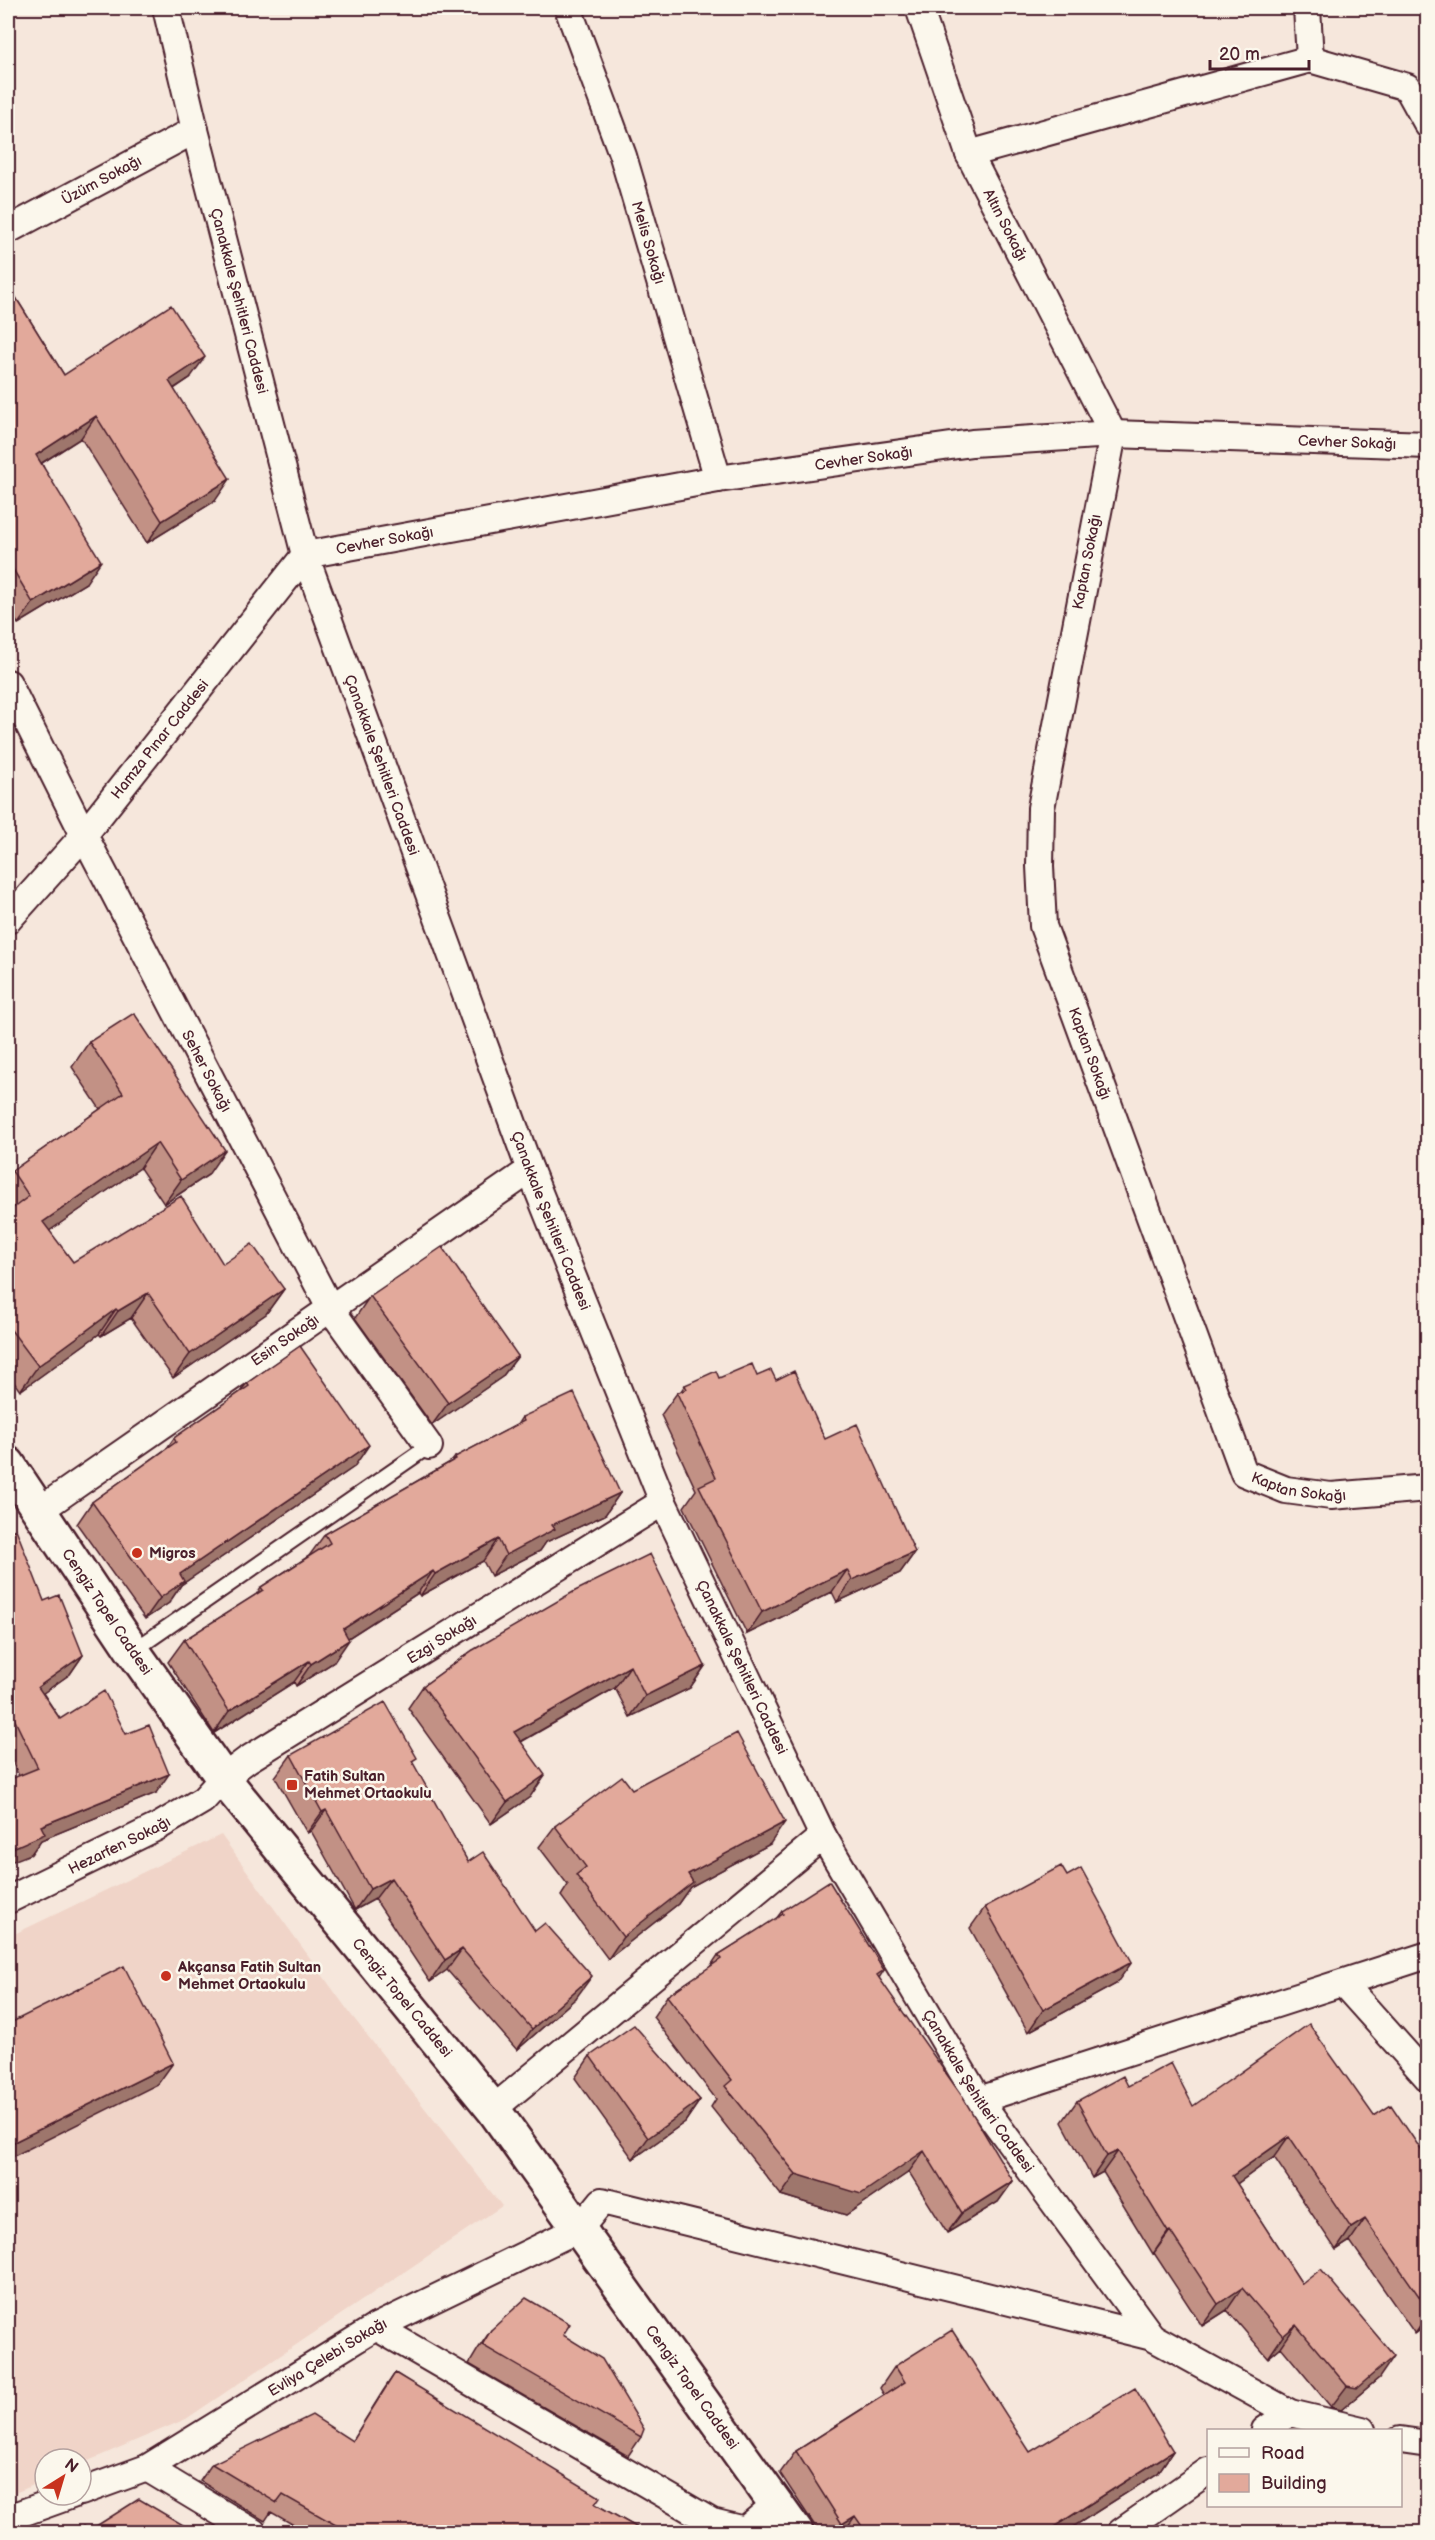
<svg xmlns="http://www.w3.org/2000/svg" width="1435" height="2540" font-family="'Balsamiq Sans',sans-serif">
  <rect width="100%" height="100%" fill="#f6e7dc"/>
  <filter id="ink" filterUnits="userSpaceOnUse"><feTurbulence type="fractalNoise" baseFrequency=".0167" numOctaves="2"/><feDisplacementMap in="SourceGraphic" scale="12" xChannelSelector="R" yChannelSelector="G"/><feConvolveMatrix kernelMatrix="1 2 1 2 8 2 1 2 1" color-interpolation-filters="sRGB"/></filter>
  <g filter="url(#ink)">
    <path fill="#f0d4c8" d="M221 1835 352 2016 502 2206 186 2419 81 2464V2459H45V2480L8 2496V1937Z"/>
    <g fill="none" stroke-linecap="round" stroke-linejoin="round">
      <defs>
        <path id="service" d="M133 1651 429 1446"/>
        <g id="minor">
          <path id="s1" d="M166 8 195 130 305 555 530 1170 663 1502 823 1836 979 2100 1152 2337"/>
          <path id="s2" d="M568 8 623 156 718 479"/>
          <path id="s3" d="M919 8 969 154 1113 434 1041 808 1040 866 1043 926 1244 1473 1286 1490 1331 1496 1428 1488"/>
          <path d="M1307 8 1310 59"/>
          <path d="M1310 59 1407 87 1428 125"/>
          <path d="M969 154 1310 59"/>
          <path id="s4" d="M8 230 195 130"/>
          <path id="s5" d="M305 555 718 479 972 443 1113 434 1428 445"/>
          <path id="s6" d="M8 683 84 835 330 1308 429 1446"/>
          <path id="s7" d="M8 920 84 835 305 555"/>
          <path id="s8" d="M40 1510 530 1170"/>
          <path id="s9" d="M8 1900 159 1826 203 1800 223 1778 247 1760 663 1502"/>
          <path d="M1343 1983 1428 2078"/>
          <path d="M979 2100 1428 1955"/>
          <path d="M493 2109 823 1836"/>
          <path d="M376 2327 712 2522 745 2530 776 2504"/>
          <path d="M1265 2430 1290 2413"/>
          <path d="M1400 2440 1428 2444"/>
          <path d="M147 2468 253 2532"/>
          <path id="s10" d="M81 2492 147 2468 376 2327 580 2228 602 2201 1152 2337 1290 2413 1362 2430"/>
          <path d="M8 2518 72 2495"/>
          <path d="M1121 2532 1208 2471"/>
        </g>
        <g id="secondary">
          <path id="s11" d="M8 1464 133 1651 223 1778 493 2109 796 2532"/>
        </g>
      </defs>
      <use href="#service" stroke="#4a1f2b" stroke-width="18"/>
      <use href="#minor" stroke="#4a1f2b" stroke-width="30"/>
      <use href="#secondary" stroke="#4a1f2b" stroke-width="38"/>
      <use href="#service" stroke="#fbf7ec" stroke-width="14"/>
      <use href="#minor" stroke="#fbf7ec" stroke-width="26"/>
      <use href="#secondary" stroke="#fbf7ec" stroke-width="33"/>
    </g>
    <path fill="#c29185" stroke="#4a1f2b" stroke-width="1.5" d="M8 285 64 375 190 378 174 389 215 501 147 543 81 438 42 463 86 583 18 624 8 608Z
      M89 1042 208 1175 164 1204 140 1168 49 1231 73 1262 223 1264 284 1289 266 1314 173 1378 131 1318 101 1336 99 1334 20 1391 8 1374V1177L12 1171 100 1109 72 1067Z
      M370 1296 518 1356 502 1377 432 1425 355 1318Z
      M757 1376 776 1380 825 1439 915 1552 900 1573 837 1602 832 1592 747 1634 684 1507 696 1490 661 1415 677 1393 681 1391 685 1385 719 1378Z
      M247 1383 354 1467 181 1585 169 1603 145 1619 77 1524 92 1502 167 1448 174 1438 240 1392Z
      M522 1417 620 1493 605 1515 546 1542 540 1551 491 1576 483 1561 420 1596 418 1593 348 1638 334 1662 296 1686 294 1682 214 1733 168 1662 184 1640 256 1595 261 1587 309 1556 325 1534 452 1461 455 1457 517 1425Z
      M8 1532 44 1601 83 1655 70 1674 43 1693 60 1719 156 1793 41 1840 31 1854 19 1776 8 1753Z
      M473 1650 705 1666 690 1688 630 1717 615 1688 521 1742 530 1797 491 1824 408 1708 423 1686Z
      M291 1755 413 1764 468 1862 576 1998 517 2050 447 1970 430 1982 375 1899 355 1910 311 1831 307 1833 275 1777Z
      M632 1789 770 1844 690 1887 678 1904 608 1959 561 1896 568 1885 539 1847 555 1826Z
      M1067 1876 1116 1984 1028 2032 970 1928 985 1907Z
      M782 1911 884 1970 879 1978 1013 2181 998 2202 947 2233 909 2172 846 2215 781 2195 711 2107 716 2099 653 2017 667 1996 710 1967 718 1955 776 1919Z
      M590 2056 700 2100 685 2122 633 2159 575 2078Z
      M1128 2086 1193 2106 1374 2116 1428 2160V2334L1423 2328 1415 2334 1350 2241 1336 2250 1274 2157 1237 2184 1302 2284 1379 2378 1341 2410 1331 2407 1281 2347 1268 2358 1227 2310 1202 2326 1154 2253 1153 2254 1103 2172 1092 2178 1062 2122 1077 2101Z
      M491 2330 563 2335 641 2437 628 2456 469 2364 478 2349Z
      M895 2366 1030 2452 1173 2451 1158 2473 1065 2532H819L780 2473 796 2451 884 2395 880 2388Z
      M395 2373 595 2504 645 2532H306L271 2512 265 2521 200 2481 212 2464 352 2441 383 2391Z"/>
    <path fill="#9e766c" stroke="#4a1f2b" stroke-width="1.5" d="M205 357 190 378 153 402 169 381Z
      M96 416 81 438 21 476 36 455Z
      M230 479 215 501 147 543 162 521Z
      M101 561 86 583 18 624 33 603Z
      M157 1143 140 1168 26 1247 43 1222Z
      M225 1150 208 1175 164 1204 181 1180Z
      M284 1289 266 1314 173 1378 190 1354Z
      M148 1293 131 1318 101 1336 118 1311Z
      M116 1309 99 1334 20 1391 38 1366Z
      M518 1356 502 1377 432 1425 448 1403Z
      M369 1445 354 1467 181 1585 169 1603 145 1619 160 1598 180 1574Z
      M620 1493 605 1515 546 1542 540 1551 491 1576 506 1555 552 1525Z
      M498 1539 483 1561 420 1596 435 1574Z
      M915 1552 900 1573 837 1602 852 1580Z
      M847 1570 832 1592 747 1634 762 1612Z
      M433 1571 418 1593 328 1651 343 1629Z
      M349 1640 334 1662 296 1686 311 1664Z
      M83 1655 70 1674 25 1706 38 1687Z
      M309 1661 294 1682 214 1733 229 1711Z
      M630 1666 615 1688 499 1754 514 1732Z
      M705 1666 690 1688 630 1717 645 1696Z
      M169 1774 156 1793 41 1840 31 1854 8 1863V1850L41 1826Z
      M545 1775 530 1797 491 1824 507 1802Z
      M326 1810 311 1831 307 1833 322 1812Z
      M785 1822 770 1844 690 1887 678 1904 608 1959 623 1937 688 1874Z
      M391 1878 375 1899 355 1910 370 1889Z
      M462 1949 447 1970 430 1982 445 1960Z
      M1132 1962 1116 1984 1028 2032 1043 2010Z
      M592 1976 576 1998 517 2050 532 2029Z
      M173 2063 158 2084 8 2159V2145Z
      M700 2100 685 2122 633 2159 648 2138Z
      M1289 2136 1274 2157 1217 2198 1232 2176Z
      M924 2151 909 2172 846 2215 781 2195 796 2174Z
      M1118 2151 1103 2172 1092 2178 1107 2156Z
      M1013 2181 998 2202 947 2233 962 2213Z
      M1365 2219 1350 2241 1336 2250 1351 2228Z
      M1170 2231 1154 2253 1153 2254 1168 2232Z
      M1242 2288 1227 2310 1202 2326 1218 2304Z
      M1428 2315V2322L1423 2328 1415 2334Z
      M1296 2325 1281 2347 1268 2358 1283 2336Z
      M1394 2356 1379 2378 1341 2410 1331 2407 1347 2386Z
      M1173 2451 1158 2473 1065 2532H1046Z
      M855 2516 844 2532H837L842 2524Z"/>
    <path fill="#e2a99b" stroke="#4a1f2b" stroke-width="1.5" d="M8 285 64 375 171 305 205 357 169 381 230 479 162 521 96 416 36 455 101 561 33 603 8 561Z
      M134 1013 225 1150 181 1180 157 1143 43 1222 73 1262 181 1196 223 1264 252 1244 284 1289 190 1354 148 1293 118 1311 116 1309 38 1366 8 1326V1212L29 1196 12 1171 123 1093 89 1042Z
      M442 1247 518 1356 448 1403 370 1296Z
      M300 1346 369 1445 180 1574 184 1581 160 1598 92 1502 176 1442 174 1438 249 1386 247 1383Z
      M752 1364 757 1376 771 1370 776 1380 794 1371 825 1439 857 1424 915 1552 852 1580 847 1570 762 1612 699 1486 716 1478 677 1393 687 1389 685 1385 716 1371 719 1378Z
      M574 1393 620 1493 552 1525 555 1529 506 1555 498 1539 435 1574 433 1571 343 1629 349 1640 311 1664 309 1661 229 1711 184 1640 263 1590 261 1587 330 1543 325 1534 456 1459 455 1457 524 1421 522 1417Z
      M16 1529 44 1601 59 1595 83 1655 38 1687 60 1719 104 1691 126 1734 149 1725 169 1774 41 1826 45 1834 8 1850V1780L38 1768 8 1706V1532Z
      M650 1554 705 1666 645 1696 630 1666 514 1732 545 1775 507 1802 423 1686 473 1650 575 1591Z
      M385 1702 417 1758 412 1761 468 1862 483 1852 535 1931 545 1923 592 1976 532 2029 462 1949 445 1960 391 1878 370 1889 326 1810 322 1812 291 1755Z
      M737 1733 785 1822 688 1874 693 1882 623 1937 576 1875 586 1867 555 1826 622 1776 632 1789Z
      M1061 1866 1067 1876 1081 1868 1132 1962 1043 2010 985 1907Z
      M829 1881 884 1970 877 1975 962 2096 1013 2181 962 2213 924 2151 861 2194 796 2174 725 2086 732 2080 667 1996 721 1959 718 1955 783 1914 782 1911Z
      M124 1966 173 2063 8 2145V2024Z
      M1309 2024 1374 2116 1391 2105 1428 2160V2309L1365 2219 1351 2228 1289 2136 1232 2176 1302 2284 1321 2269 1394 2356 1357 2388 1347 2386 1296 2325 1283 2336 1242 2288 1218 2304 1170 2231 1168 2232 1118 2151 1107 2156 1077 2101 1123 2076 1128 2086 1171 2063 1193 2106Z
      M634 2025 700 2100 648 2138 590 2056Z
      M526 2298 570 2324 563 2335 602 2359 644 2429 641 2437 482 2345 491 2330Z
      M952 2330 1030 2452 1135 2388 1173 2451 1046 2532H866L855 2516 842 2524 796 2451 905 2382 895 2366Z
      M395 2373 600 2497 595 2504 645 2532H348L283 2495 277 2503 212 2464 312 2415 352 2441Z
      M139 2499 195 2532H80L84 2526 90 2530Z"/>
  </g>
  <g fill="#c8321e" stroke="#fbf7ec" stroke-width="2">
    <circle cx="137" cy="1553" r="6"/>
    <rect x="286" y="1779" width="12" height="12" rx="3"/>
    <circle cx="166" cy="1976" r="6"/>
  </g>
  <g text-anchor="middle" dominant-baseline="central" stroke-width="5" stroke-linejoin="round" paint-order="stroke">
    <g font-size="15" fill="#4a1f2b" stroke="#fbf7ec">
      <text stroke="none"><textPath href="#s4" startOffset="106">Üzüm Sokağı</textPath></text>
      <text stroke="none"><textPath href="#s3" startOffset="234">Altın Sokağı</textPath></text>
      <text stroke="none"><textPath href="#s2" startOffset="248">Melis Sokağı</textPath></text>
      <text stroke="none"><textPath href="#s1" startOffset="302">Çanakkale Şehitleri Caddesi</textPath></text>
      <text stroke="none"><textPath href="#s5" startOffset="1052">Cevher Sokağı</textPath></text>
      <text stroke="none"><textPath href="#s5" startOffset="567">Cevher Sokağı</textPath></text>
      <text stroke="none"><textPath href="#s5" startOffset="81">Cevher Sokağı</textPath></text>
      <text transform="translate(1087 562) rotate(-79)">Kaptan Sokağı</text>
      <text stroke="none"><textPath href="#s7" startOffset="236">Hamza Pınar Caddesi</textPath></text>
      <text stroke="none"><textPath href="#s1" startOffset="788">Çanakkale Şehitleri Caddesi</textPath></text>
      <text stroke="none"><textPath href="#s3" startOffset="1104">Kaptan Sokağı</textPath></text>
      <text stroke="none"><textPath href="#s6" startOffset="436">Seher Sokağı</textPath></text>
      <text stroke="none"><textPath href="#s1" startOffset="1274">Çanakkale Şehitleri Caddesi</textPath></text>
      <text stroke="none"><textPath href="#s8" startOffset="298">Esin Sokağı</textPath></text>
      <text stroke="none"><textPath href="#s3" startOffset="1608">Kaptan Sokağı</textPath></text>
      <text stroke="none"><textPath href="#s11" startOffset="178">Cengiz Topel Caddesi</textPath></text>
      <text stroke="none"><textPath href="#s9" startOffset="508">Ezgi Sokağı</textPath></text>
      <text stroke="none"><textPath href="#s1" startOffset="1760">Çanakkale Şehitleri Caddesi</textPath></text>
      <text stroke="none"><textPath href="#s9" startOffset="124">Hezarfen Sokağı</textPath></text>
      <text stroke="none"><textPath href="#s11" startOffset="664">Cengiz Topel Caddesi</textPath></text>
      <text stroke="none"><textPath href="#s1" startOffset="2246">Çanakkale Şehitleri Caddesi</textPath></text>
      <text stroke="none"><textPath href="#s10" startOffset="282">Evliya Çelebi Sokağı</textPath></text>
      <text stroke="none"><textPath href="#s11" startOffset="1150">Cengiz Topel Caddesi</textPath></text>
    </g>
    <g font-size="15" font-weight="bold" fill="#4a1f2b" stroke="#fbf7ec" text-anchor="start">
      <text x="149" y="1553">Migros</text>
      <text x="304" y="1776">Fatih Sultan<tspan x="304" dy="17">Mehmet Ortaokulu</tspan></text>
      <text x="178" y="1967">Akçansa Fatih Sultan<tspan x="178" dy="17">Mehmet Ortaokulu</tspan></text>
    </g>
  </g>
  <rect width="1435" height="2540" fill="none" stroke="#fbf7ec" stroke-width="30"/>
  <rect x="15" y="15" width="1405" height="2510" fill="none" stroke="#4a1f2b" stroke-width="2" filter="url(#ink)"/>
  <rect x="1207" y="2429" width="195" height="78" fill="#fbf7ec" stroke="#b4a19f" stroke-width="1.5"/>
  <rect x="1219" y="2448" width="30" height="9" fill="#fbf7ec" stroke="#b4a19f" stroke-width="1.5"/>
  <text x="1261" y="2459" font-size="18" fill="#4a1f2b">Road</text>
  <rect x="1219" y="2474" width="30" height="18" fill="#e2a99b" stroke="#b4a19f" stroke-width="1.5"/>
  <text x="1261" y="2489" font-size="18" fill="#4a1f2b">Building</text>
  <g transform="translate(63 2477) rotate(37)"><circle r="28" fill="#fbf7ec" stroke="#b4a19f" stroke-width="1.5"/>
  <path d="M0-4.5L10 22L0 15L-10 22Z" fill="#c8321e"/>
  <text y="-9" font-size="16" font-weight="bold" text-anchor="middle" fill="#4a1f2b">N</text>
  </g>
  <path d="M1210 60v9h99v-9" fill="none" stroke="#4a1f2b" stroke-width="3"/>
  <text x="1219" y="60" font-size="18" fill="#4a1f2b" stroke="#fbf7ec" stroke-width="4.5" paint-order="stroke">20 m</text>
</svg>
